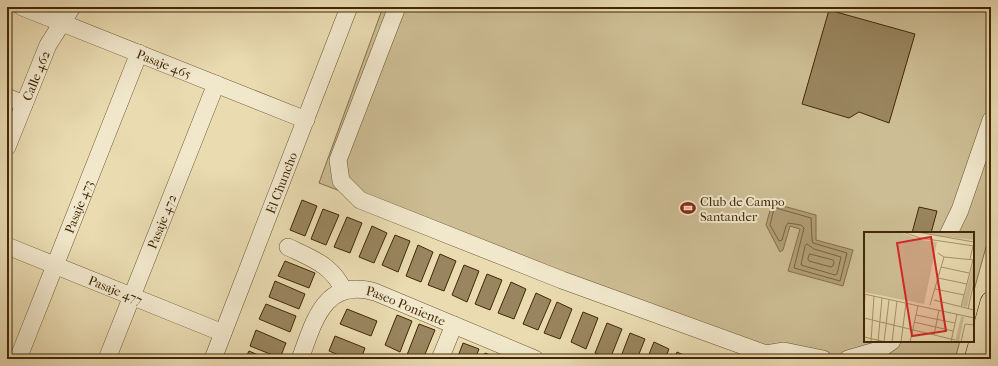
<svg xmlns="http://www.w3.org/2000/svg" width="998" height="366" font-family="'IM FELL French Canon',serif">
  <rect width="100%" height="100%" fill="#eadbb1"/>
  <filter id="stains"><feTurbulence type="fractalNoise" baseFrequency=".005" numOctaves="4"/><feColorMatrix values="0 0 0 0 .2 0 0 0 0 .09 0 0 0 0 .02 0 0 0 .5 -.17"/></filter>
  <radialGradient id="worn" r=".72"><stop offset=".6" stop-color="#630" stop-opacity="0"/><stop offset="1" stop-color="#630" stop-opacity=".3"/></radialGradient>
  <path fill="#cdbd94" stroke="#87724e" d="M383 7H991V239L986 247 973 294V233H865V341H960L955 359H782L319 183Z"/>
  <path fill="#b19e77" stroke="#846f4a" d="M772 203 816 215V240L853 250 843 286 788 271 800 229 790 226 783 250 780 252 766 225Z"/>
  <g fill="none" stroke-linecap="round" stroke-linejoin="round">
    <path stroke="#79633f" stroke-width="1" d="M776 208 811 218 812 240 813 243 847 253 840 281 794 268 804 228 801 225 788 223 786 226 782 240 779 241 770 225 774 209Z
      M807 244 814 249 841 257 837 274 835 275 801 265 805 246Z
      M810 254 833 260 834 262 833 266 831 267 809 261 808 259Z"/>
  </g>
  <path fill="#99855f" stroke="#412807" d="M829 10 915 34 889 123 859 112 849 118 802 104Z
    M302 200 317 206 305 236 290 230Z
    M919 207 937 211 931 233H912Z
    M323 209 339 215 326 245 311 239Z
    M347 217 362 223 350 253 334 247Z
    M372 226 387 233 374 263 359 257Z
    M395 235 410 241 398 272 382 265Z
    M418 245 433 252 421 282 406 276Z
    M440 254 456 261 444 291 428 285Z
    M285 261 315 273 309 288 278 276Z
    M464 265 479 271 467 302 452 295Z
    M487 274 502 280 490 310 475 304Z
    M275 281 305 294 299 309 269 297Z
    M511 282 526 289 514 319 498 313Z
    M536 293 551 300 538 330 523 324Z
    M557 302 572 309 560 339 544 333Z
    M266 304 296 316 290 332 259 319Z
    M347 309 377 321 371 336 340 324Z
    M583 312 598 318 586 349 571 342Z
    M397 315 412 321 400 352 385 345Z
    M607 323 622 329 610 359 595 353Z
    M419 324 435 330 423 359H418L407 355Z
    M256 330 286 343 280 358 250 346Z
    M630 333 645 339 637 359H620Z
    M335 336 365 348 361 359H348L329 351Z
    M654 342 669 349 665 359H647Z
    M463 343 479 349 475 359H457Z
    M249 351 267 359H245Z
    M677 352 692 359H674Z
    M485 353 500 359H483Z"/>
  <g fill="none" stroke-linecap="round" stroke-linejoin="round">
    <defs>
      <g id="minor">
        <path id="s1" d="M22 7 306 120"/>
        <path d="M397 7 338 160 341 181 360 200 562 280 766 354 784 351 823 359"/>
        <path d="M7 97 24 104"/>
        <path id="s2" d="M7 147 48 45 72 7"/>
        <path d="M949 233 960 210 991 120"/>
        <path id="s3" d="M7 246 223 333"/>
        <path d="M288 247C313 259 332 265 344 291"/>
        <path id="s4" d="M18 359 139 53"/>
        <path id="s5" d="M107 359 216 84"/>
        <path id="s6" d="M213 359 349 7"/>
        <path id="s7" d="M300 359C314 322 324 277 375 292L535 359"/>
        <path d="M440 359 454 325"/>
        <path d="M848 359 879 350 892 341"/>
      </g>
      <path id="major" d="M975 359 991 302"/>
    </defs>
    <use href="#minor" stroke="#6b5532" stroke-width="18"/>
    <use href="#major" stroke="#412807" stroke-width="22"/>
    <use href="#minor" stroke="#f1e8cc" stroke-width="17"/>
    <use href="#major" stroke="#eadbb1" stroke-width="21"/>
  </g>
  <defs>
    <symbol id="stadium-bare" viewBox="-9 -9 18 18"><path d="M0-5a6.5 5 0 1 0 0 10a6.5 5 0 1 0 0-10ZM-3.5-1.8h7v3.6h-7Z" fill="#8f2418" stroke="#f1e8cc" stroke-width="2.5" paint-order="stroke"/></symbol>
  </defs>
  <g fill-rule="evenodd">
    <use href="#stadium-bare" x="677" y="197" width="22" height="22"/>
  </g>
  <g text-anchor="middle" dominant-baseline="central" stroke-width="4" stroke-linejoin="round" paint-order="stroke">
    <g font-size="13" fill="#412807" stroke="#f1e8cc">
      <text stroke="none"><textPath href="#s1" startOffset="153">Pasaje 465</textPath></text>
      <text stroke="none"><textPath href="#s2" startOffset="77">Calle 462</textPath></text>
      <text stroke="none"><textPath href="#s6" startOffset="189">El Chuncho</textPath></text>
      <text stroke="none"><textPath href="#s4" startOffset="164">Pasaje 473</textPath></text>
      <text stroke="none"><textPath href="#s5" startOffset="148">Pasaje 472</textPath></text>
      <text stroke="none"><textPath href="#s3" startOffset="117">Pasaje 477</textPath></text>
      <text stroke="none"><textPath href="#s7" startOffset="149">Paseo Poniente</textPath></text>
    </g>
    <g font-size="13" fill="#412807" stroke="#f1e8cc" text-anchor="start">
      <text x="700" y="201">Club de Campo<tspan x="700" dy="15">Santander</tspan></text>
    </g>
  </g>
  <g transform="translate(864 232)">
    <rect width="110" height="110" fill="#eadbb1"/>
    <path d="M0 0H36L56 8 73 10 60 72 0 60ZM56 0H110V8L75 4ZM110 29V45L103 75 98 74ZM97 85H100L95 110H91Z" fill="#cdbd94"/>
    <path fill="none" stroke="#a6936d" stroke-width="1" d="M39 0 56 6 110 14M53 0 110 10M74 21 80 25 110 28M106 27 110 10M77 35 105 41M74 46 103 52M71 57 100 63M0 62 110 86M70 68 110 78M66 73 80 25M97 75 109 28M104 77 110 50M0 80 1 62M52 83 91 91M0 86 91 108M50 90 89 99M70 103 75 78M0 105 22 110M7 110 10 64M14 110 18 66M20 110 25 68M28 110 33 69M37 110 42 71M46 110 54 74M87 110 93 82M97 110 101 92 110 93"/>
    <path fill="#d62828" fill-opacity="0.15" stroke="#d62828" stroke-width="2" d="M67 5 82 99 48 104 33 11Z"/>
    <rect width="110" height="110" fill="none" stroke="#412807" stroke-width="2"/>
  </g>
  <rect width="998" height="366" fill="none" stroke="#eadbb1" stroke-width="24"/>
  <rect x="8" y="8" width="982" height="350" fill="none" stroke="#412807" stroke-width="2"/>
  <rect x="12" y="12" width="974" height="342" fill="none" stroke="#412807"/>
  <rect width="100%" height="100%" filter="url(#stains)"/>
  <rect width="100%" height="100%" fill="url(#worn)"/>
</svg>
